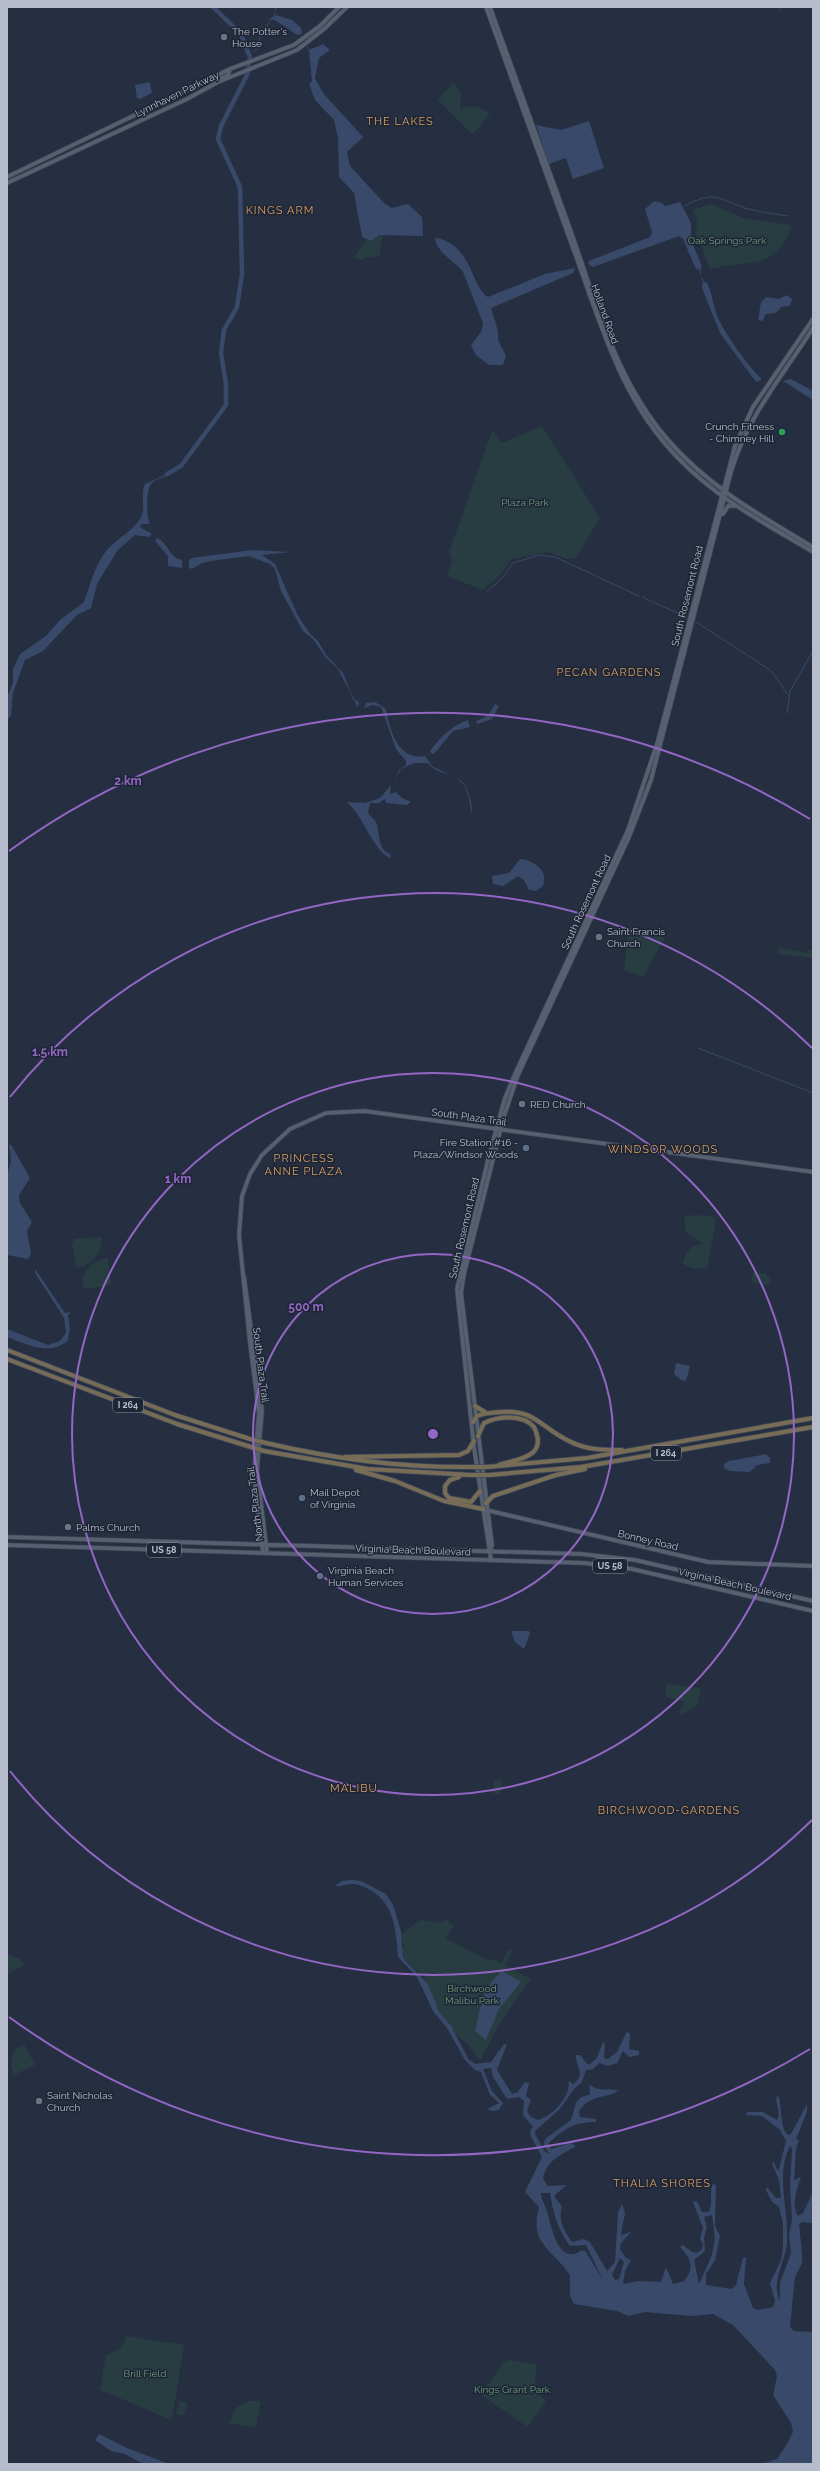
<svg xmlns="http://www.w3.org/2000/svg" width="820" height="2471" font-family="Raleway,sans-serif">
  <rect width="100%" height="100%" fill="#252f41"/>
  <path fill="#273d42" d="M453 82 461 93 460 110C471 104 481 106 490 114L474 133H471L438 100Z
    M711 204 746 219 792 225C777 272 747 259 710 269L696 233 697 221 693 210Z
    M379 235 383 236 379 256 364 258 362 260 353 258 368 239 371 241Z
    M542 426 600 518 576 558 567 559 548 552 512 559 500 575 483 590 447 576 452 560 449 552 492 431 502 443Z
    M628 931 665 937 643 977 624 970Z
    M779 948 808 953V950L813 951V958L778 954Z
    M698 1215 714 1217 716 1220 707 1269 692 1268 683 1264C685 1252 691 1245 703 1244L686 1232 684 1216Z
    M102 1237C102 1254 91 1266 76 1268L72 1244 75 1239Z
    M108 1258 111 1283 108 1286 83 1289C80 1272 92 1260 108 1258Z
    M753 1272 767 1274V1277L770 1278 769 1285 751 1283Z
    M666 1684 701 1688 697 1706 682 1715 679 1712 684 1702 666 1697Z
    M494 1780 502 1781 500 1794 492 1793Z
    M446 1919 454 1926 445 1938 490 1961 492 1959 501 1963 509 1949 512 1950 505 1965 531 1979 499 2024 480 2061 471 2048 444 2022 437 2010 426 1979 397 1953 404 1946 401 1934 420 1920 439 1923Z
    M7 1954 21 1959 24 1965 7 1974Z
    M24 2044 35 2065 14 2075 11 2066 13 2052Z
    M126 2336 184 2345 172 2420 100 2390 106 2355C117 2352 124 2347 126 2336Z
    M510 2360 537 2365C534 2381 533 2390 546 2401L528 2427 481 2395 503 2363Z
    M180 2401 187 2403 184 2416 176 2414Z
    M248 2401H261L256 2425 253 2427 229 2423 237 2407Z"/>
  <path fill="#384969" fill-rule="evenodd" d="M276 15 292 20 301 28 302 34 297 35 275 20 269 19Z
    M323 44 330 50 319 58 315 78 323 93 363 137 347 152 350 166 385 204 392 208 408 204 422 217 423 236 379 235 371 241 362 237 354 193 339 177 338 138 334 120 315 100 309 84 312 81 309 50Z
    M150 82 152 93 140 99 137 98 135 85Z
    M589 121 604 168 573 179 566 158 549 164 536 125 561 130Z
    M654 201 662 203 665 206 680 202 691 223V240L702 266 700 270 696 269 683 239 679 236 593 267 588 264 589 261 650 237 652 232 645 209Z
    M437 238C472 245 472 289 488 297L545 274 575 268 573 273 491 308 498 331V340L506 356 503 365H489L476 355 471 345 481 332 483 323 463 272C455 261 438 254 435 239Z
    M703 281 707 283C713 294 713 307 718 318 724 332 750 369 761 378V380L757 382 753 378 720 333 702 288Z
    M787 295 792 299 790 306 781 307 776 313 766 314 762 321 758 320 761 302 766 297 779 299Z
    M791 379 813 391V400L783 381Z
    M172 472C167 479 156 477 151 484 146 490 146 517 150 524H142L140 527 152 534 149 537 135 535 117 551 97 584 91 608 77 615 43 651 25 660 13 693 11 715 7 721V698L13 682V669L20 654 46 636 60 620 84 602C91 583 96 559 112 545 122 535 134 530 141 517 146 508 140 494 145 484Z
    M157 538C169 543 168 557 182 560V568L168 566V556L155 541Z
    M253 550 290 552 262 555 275 564 298 616 311 635 318 641 326 655 343 673 350 691 355 700 359 702 358 708 338 669 326 658 313 639 303 631 281 591 275 569 270 564 249 556 217 560 202 563 192 569 189 568V560L192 558Z
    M375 702 386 709C390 731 398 761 425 756L432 766 462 781C468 789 473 804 472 814 470 805 468 791 463 784 454 772 436 775 428 763H414L401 769 394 781 399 770 406 765V761L396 749 381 707 373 705 364 708 366 703Z
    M495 704 499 706 492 719 477 724 476 721C487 717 489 715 495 704Z
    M468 720 470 727 453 731 434 754H432L430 751C440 737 453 725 468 720Z
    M391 785 390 794 396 792 402 798 411 802 407 805 386 803 385 799 379 803H370L368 813C370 816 374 819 376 822 381 835 376 848 391 855L390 858C372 849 364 817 347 802L365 803 380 798Z
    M520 859C535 860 549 872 543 886L536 891 529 890 524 880 518 876 503 886 493 884 492 876 509 873Z
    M9 1144 12 1146 30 1178 19 1195 20 1203 32 1222 27 1231 31 1254 28 1259 7 1255V1175L11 1161Z
    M35 1269 65 1313 71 1312 68 1315 70 1329 68 1340C51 1357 26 1344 7 1337V1329L48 1345 60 1341 66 1333 64 1318 35 1273Z
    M676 1363 690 1366 686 1381 681 1380 674 1374Z
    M766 1454 770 1458V1463L757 1465 750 1472 730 1471 724 1468V1464L729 1461Z
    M511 1631H529L530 1634 524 1649 515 1642Z
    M352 1880 361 1881 386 1894 393 1905 401 1931 403 1958 428 1984 439 2012 451 2026 469 2060 475 2064 491 2062 504 2044H507L497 2070 512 2094 518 2092 525 2082 529 2083 526 2096 531 2100 527 2111 531 2117 538 2120C550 2117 565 2102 568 2090 569 2086 568 2084 569 2081L573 2084C587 2074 575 2067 576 2055H580L587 2064H590L597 2058 602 2044 605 2042 604 2058 608 2059 617 2052 626 2033 628 2032 630 2034 629 2049 639 2051V2055L629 2057 623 2051 617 2063 608 2066 599 2063 593 2069 586 2070 582 2082 574 2089 560 2109 536 2130 535 2134 545 2152 549 2154 544 2144 545 2139 571 2120 576 2103 580 2098 590 2094 589 2085 598 2089 618 2090C611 2099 593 2092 579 2111L580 2117 596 2119V2122C574 2122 563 2129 548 2144L551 2149 571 2143 576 2146C562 2155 546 2160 543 2179L548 2186 567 2185 555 2195V2198L562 2206C558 2220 564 2231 572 2242L584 2239 590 2242 607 2271 615 2262 618 2212 622 2204 625 2213 621 2234 622 2235 632 2231 621 2243 620 2249 626 2258 631 2260 625 2271 623 2284 638 2281 661 2282 666 2267 673 2284 684 2281C695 2268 691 2258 680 2247L683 2245 692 2252 697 2253 702 2249 703 2244 700 2239 703 2228 693 2202 697 2201 702 2212H709C713 2202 709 2193 713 2183L716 2186 715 2226 720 2236 719 2241 715 2260 706 2274V2285L732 2289 736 2285 743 2258 746 2257 744 2284 753 2308 758 2310 773 2307 775 2301 770 2283 781 2260 783 2248V2223L779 2207 772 2202 766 2190 767 2187 776 2198H781L779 2180 772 2164 774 2162 777 2170 779 2169 786 2141 780 2130 762 2116 746 2115 747 2112H763L777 2120C782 2113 774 2104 777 2096L779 2097C782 2109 780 2128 788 2135L791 2134 807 2104V2112L796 2139 799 2140 796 2149 794 2180 801 2177C797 2188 791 2206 798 2216L803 2213 813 2192V2223L802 2222 799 2224 802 2253V2263L795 2277 790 2327 794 2331 813 2332V2464H761L777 2459 787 2444 793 2432 791 2423 773 2395 777 2376 775 2370 733 2325 713 2314 691 2316 645 2312 628 2316 617 2311 574 2304 570 2296V2275C552 2248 529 2245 539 2207L525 2192 542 2157 530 2135 531 2129 533 2127 523 2115 524 2101 519 2097 507 2099 493 2077 491 2068 483 2069 492 2091 503 2103 499 2110 492 2111 487 2109 499 2103 490 2095 481 2072 475 2070 465 2060 447 2028 433 2011 417 1977 398 1957C396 1926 393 1896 359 1885 350 1882 343 1887 335 1886L342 1881ZM790 2146 792 2149 790 2185 792 2220 789 2235 791 2253 780 2283V2301C770 2282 786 2262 787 2242 789 2210 775 2175 790 2146ZM541 2193H550C553 2213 558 2230 570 2246L586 2245 603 2280 586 2252 582 2250C558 2267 552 2228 547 2211 545 2205 541 2199 541 2193ZM712 2215 715 2238 712 2255 699 2284 694 2260 705 2251 704 2238 707 2227 704 2217ZM620 2258 624 2262 619 2279 615 2280 612 2275Z
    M502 1971 521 1982 499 2009 486 2040 475 2031 482 1999 492 1981Z
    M99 2434 127 2448 169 2464H143L125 2454 111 2451 95 2440Z"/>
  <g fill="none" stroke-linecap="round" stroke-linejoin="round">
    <path stroke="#384969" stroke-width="1" d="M780 11 781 7
      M274 15 276 7
      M307 47 309 50
      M253 52 258 49 260 37 271 19
      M684 206C717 190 715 198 745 208 759 212 774 214 788 216
      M700 270 701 274
      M702 278 703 281
      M487 592 502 578 513 563 539 555 555 557 639 596
      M642 597 688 618
      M696 622 767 668 773 673 788 695
      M787 713 790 691 813 651
      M698 1048 813 1093"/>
    <path stroke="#384969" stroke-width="4.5" d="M167 474 181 466 226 405V384L221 353 224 330 237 307 242 274 240 187 218 139 221 126 247 75 250 57 241 34 213 7"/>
    <defs>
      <path id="major" d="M486 7C516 91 546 175 577 259 603 331 623 402 678 458 716 498 766 524 813 552
        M490 7C517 81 544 155 570 229 596 302 616 381 669 441 709 487 761 516 813 547
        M222 78 228 75 230 69
        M7 177 230 69 294 45 320 26 339 7
        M7 183 187 99 218 82 297 50 324 29 347 7
        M723 514 728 506H735
        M244 1277 262 1410 257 1470 267 1553
        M486 1510 708 1562 813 1566
        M7 1537 581 1554 635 1560 813 1601
        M7 1545 584 1563 632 1569 813 1611
        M490 1551 492 1545 461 1293 464 1274 504 1116 518 1075 629 837 651 780 731 472C748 415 782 377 813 328
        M263 1553 254 1474 259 1413 250 1343 239 1235 242 1196 250 1174 262 1155 290 1129 326 1113 364 1111 813 1172
        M491 1560 474 1447 457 1289 489 1156 505 1098 515 1074 628 830 658 741 735 446 753 407 813 319"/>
      <path id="highway" d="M7 1350 175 1415 250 1439
        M7 1359 177 1424 251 1447
        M475 1406 485 1412
        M473 1422 477 1416C484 1413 492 1413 501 1412 535 1409 541 1428 569 1441 586 1450 603 1450 622 1450
        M478 1436 484 1423C498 1416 523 1414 534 1427 549 1458 517 1459 499 1465
        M266 1443C334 1459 402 1468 472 1467
        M264 1451 368 1469 471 1475
        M345 1457 459 1455 468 1451 474 1441
        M487 1467 587 1458 813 1418
        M356 1470 395 1481 444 1501 483 1509
        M489 1475 581 1467 813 1427
        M459 1477 450 1480 445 1486V1493L449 1498 471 1502 480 1491
        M486 1503 493 1496 556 1475 585 1469"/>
    </defs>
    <use href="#major" stroke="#434a5a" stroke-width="5"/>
    <use href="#highway" stroke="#444c5b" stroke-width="5.5"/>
    <use href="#major" stroke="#576071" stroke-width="3.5"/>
    <use href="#highway" stroke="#776d56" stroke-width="4"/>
    <defs>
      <path id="highway-bridge" d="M250 1439 266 1443
        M251 1447 264 1451
        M472 1467H487
        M471 1475H489"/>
    </defs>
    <use href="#highway-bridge" stroke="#444c5b" stroke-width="5.5" stroke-linecap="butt"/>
    <use href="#highway-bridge" stroke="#776d56" stroke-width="4"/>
  </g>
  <g fill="none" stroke="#9366c4" stroke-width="2">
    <circle cx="433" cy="1434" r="180"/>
    <circle cx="433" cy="1434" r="361"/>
    <path d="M812 1820A541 541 0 0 1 10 1771M10 1097A541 541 0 0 1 812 1048"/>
    <path d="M810 2049A721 721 0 0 1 9 2017M9 851A721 721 0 0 1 810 819"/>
  </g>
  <g fill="#6b7280" stroke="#1e2636" stroke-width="1.5">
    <circle cx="224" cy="37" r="4"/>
    <circle cx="599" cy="937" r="4"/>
    <circle cx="522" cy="1104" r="4"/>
    <circle cx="68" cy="1527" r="4"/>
    <circle cx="39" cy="2101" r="4"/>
  </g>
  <circle fill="#2e9e5b" stroke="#1e2636" stroke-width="1.5" cx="782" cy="432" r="4"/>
  <g fill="#5c6f8a" stroke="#1e2636" stroke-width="1.5">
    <circle cx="526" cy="1148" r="4"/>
    <circle cx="302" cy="1498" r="4"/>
    <circle cx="320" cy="1576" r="4"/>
  </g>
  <g text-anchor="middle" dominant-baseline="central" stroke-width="3" stroke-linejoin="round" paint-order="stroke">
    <g fill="#1e2636" stroke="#888f9e" stroke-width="1">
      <rect x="113" y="1398" width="30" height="14" rx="3"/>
      <rect x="651" y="1446" width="30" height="14" rx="3"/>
      <rect x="147" y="1543" width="34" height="14" rx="3"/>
      <rect x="593" y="1559" width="34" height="14" rx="3"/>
    </g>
    <g font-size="9" font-weight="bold" fill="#b6bccb">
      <text x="128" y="1405">I 264</text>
      <text x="666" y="1453">I 264</text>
      <text x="164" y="1550">US 58</text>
      <text x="610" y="1566">US 58</text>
    </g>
    <g font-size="10" fill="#b6bccb" stroke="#1e2636" text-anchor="start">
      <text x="232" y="31">The Potter's<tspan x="232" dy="12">House</tspan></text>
      <text x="774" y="426" text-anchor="end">Crunch Fitness<tspan x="774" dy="12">- Chimney Hill</tspan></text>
      <text x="607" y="931">Saint Francis<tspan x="607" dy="12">Church</tspan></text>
      <text x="530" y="1104">RED Church</text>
      <text x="518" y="1142" text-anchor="end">Fire Station #16 -<tspan x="518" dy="12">Plaza/Windsor Woods</tspan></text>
      <text x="310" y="1492">Mail Depot<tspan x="310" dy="12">of Virginia</tspan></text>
      <text x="76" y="1527">Palms Church</text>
      <text x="328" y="1570">Virginia Beach<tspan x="328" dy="12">Human Services</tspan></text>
      <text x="47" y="2095">Saint Nicholas<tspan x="47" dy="12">Church</tspan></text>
    </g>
    <g font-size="10" fill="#b6bccb" stroke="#1e2636">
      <text transform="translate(177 94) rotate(-26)">Lynnhaven Parkway</text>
      <text transform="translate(605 314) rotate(70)">Holland Road</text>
      <text transform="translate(687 596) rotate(-76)">South Rosemont Road</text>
      <text transform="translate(586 902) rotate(-65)">South Rosemont Road</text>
      <text transform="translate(469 1117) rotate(8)">South Plaza Trail</text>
      <text transform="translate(464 1228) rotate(-77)">South Rosemont Road</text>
      <text transform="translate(261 1365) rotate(83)">South Plaza Trail</text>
      <text transform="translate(255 1504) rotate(-97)">North Plaza Trail</text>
      <text transform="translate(648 1540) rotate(13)">Bonney Road</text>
      <text transform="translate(413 1550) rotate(2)">Virginia Beach Boulevard</text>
      <text transform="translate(735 1584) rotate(13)">Virginia Beach Boulevard</text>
    </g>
    <g font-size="10" fill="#6c9d7b" stroke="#1e2636">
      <text x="727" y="240">Oak Springs Park</text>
      <text x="525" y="502">Plaza Park</text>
      <text x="472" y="1988">Birchwood<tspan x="472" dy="12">Malibu Park</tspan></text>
      <text x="145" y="2373">Brill Field</text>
      <text x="512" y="2389">Kings Grant Park</text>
    </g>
    <g font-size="11" letter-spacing="1" fill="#d99f62" stroke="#1e2636">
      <text x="400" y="121">THE LAKES</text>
      <text x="280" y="210">KINGS ARM</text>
      <text x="609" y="672">PECAN GARDENS</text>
      <text x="663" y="1149">WINDSOR WOODS</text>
      <text x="304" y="1158">PRINCESS<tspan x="304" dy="13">ANNE PLAZA</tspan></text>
      <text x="354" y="1788">MALIBU</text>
      <text x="669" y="1810">BIRCHWOOD-GARDENS</text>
      <text x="662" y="2183">THALIA SHORES</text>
    </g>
  </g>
  <circle cx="433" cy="1434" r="6" fill="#9366c4" stroke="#1e2636" stroke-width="2"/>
  <g font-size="12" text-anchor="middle" font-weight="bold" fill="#9366c4" stroke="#1e2636" stroke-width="3" stroke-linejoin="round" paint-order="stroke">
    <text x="128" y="785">2 km</text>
    <text x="50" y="1056">1.5 km</text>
    <text x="178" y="1183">1 km</text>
    <text x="306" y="1311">500 m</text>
  </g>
  <rect width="820" height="2471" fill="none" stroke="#b6bccb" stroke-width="16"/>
</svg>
